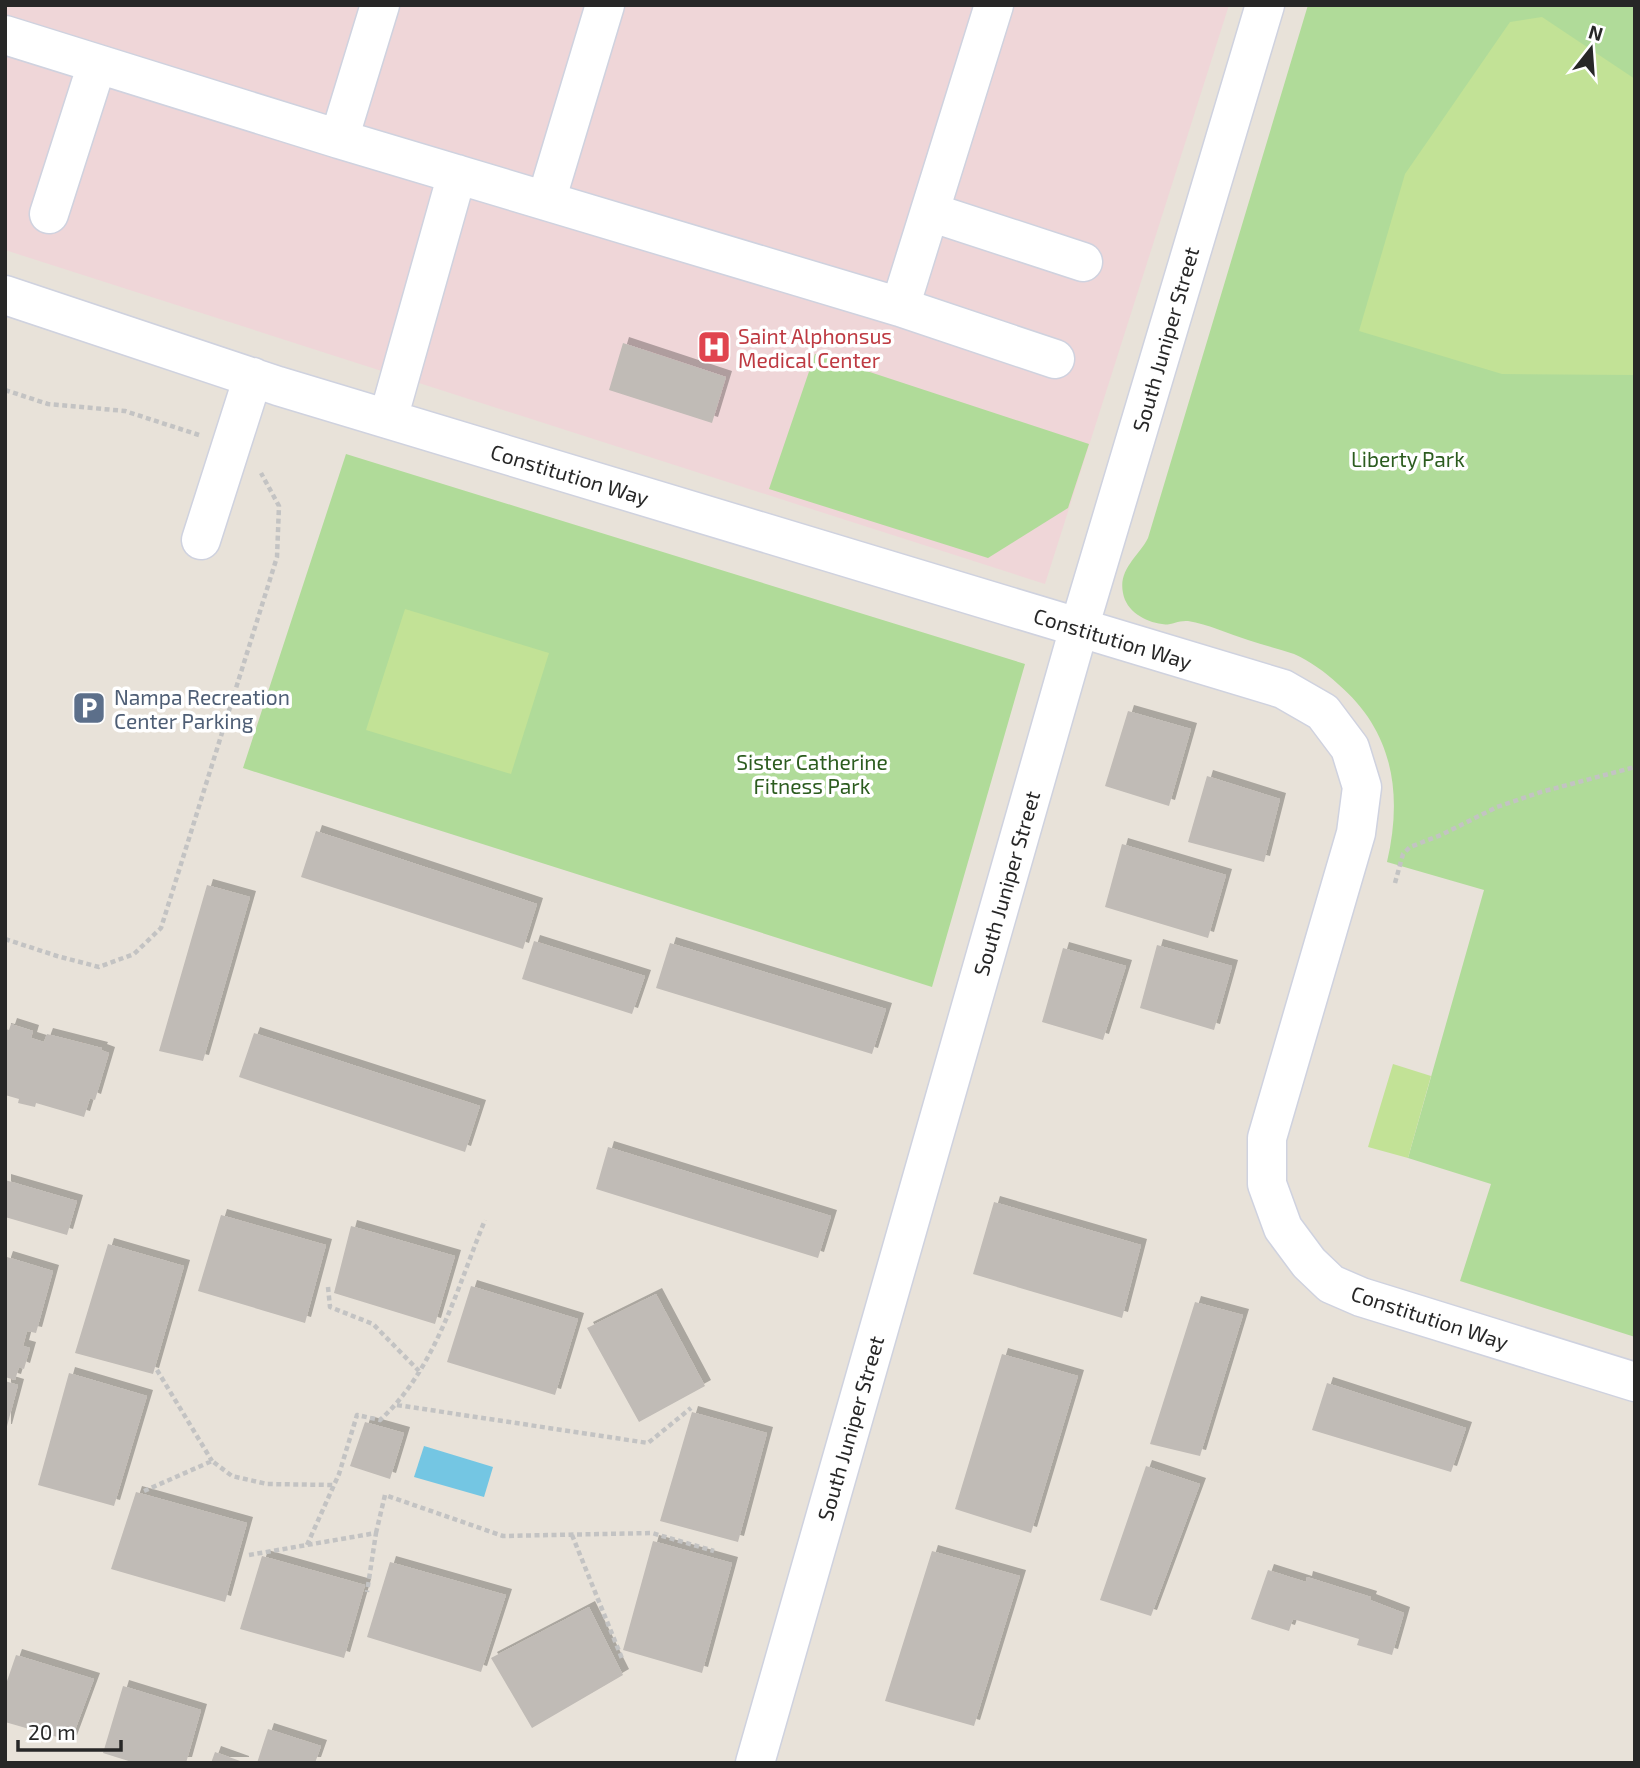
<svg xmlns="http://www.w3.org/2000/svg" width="1640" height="1768" font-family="'Exo 2',sans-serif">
  <defs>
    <filter id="shadow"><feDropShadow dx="6" dy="-6" stdDeviation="0" flood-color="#0004"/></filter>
  </defs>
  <rect width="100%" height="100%" fill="#e8e2d9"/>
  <path fill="#efd6d8" d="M5 5H1229L1045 584 5 250Z"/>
  <path fill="#b0db99" d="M1308 5H1635V1337L1460 1281 1491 1184 1408 1158 1484 890 1387 862C1403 793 1393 731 1338 684 1325 672 1310 661 1294 654 1279 649 1263 645 1248 640 1229 634 1208 624 1188 621 1178 620 1170 626 1162 624 1145 622 1126 611 1123 593 1118 569 1139 556 1148 538Z
    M815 354 1089 444 1068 508 988 558 769 489Z
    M346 454 1025 664 932 987 243 768Z"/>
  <path fill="#c2e296" d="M1542 17 1635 79V375L1502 374 1359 331 1405 174 1510 22Z
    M405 609 549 653 511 774 366 730Z
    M1393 1064 1431 1076 1408 1158 1368 1147Z"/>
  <path fill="#74c6e3" d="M424 1446 493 1467 484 1497 414 1477Z"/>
  <path fill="#c0bbb6" filter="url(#shadow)" d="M623 343 726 377 712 423 609 390Z
    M1128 711 1191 729 1169 806 1105 786Z
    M1207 776 1280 799 1264 862 1188 842Z
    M316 831 537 904 523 949 301 877Z
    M1122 844 1226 875 1208 938 1105 907Z
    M207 885 250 897 203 1061 159 1051Z
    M534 941 645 976 632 1014 522 979Z
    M670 943 886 1009 872 1054 656 988Z
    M1157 945 1232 966 1214 1030 1140 1008Z
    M1063 948 1126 966 1103 1040 1042 1022Z
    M11 1024 33 1031 31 1038 44 1042 47 1034 102 1048 101 1050 109 1053 95 1100 90 1098 84 1117 36 1103 35 1107 18 1103 19 1099 5 1095V1029L9 1030Z
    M254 1033 480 1106 465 1152 239 1077Z
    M608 1147 831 1216 818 1258 596 1189Z
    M5 1180 77 1201 67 1235 5 1217Z
    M994 1202 1141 1245 1122 1318 973 1274Z
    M221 1215 326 1245 305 1323 198 1291Z
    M351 1226 455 1256 435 1324 334 1293Z
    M108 1244 184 1266 153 1374 75 1353Z
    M7 1257 53 1271 36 1333 27 1331 23 1346 30 1348 24 1369 19 1367 15 1380 5 1377V1263Z
    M471 1286 578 1319 555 1395 447 1362Z
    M656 1294 705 1386 639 1422 587 1328Z
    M1195 1302 1243 1315 1200 1456 1150 1444Z
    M1002 1354 1078 1376 1031 1533 955 1509Z
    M69 1373 147 1396 114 1506 38 1485Z
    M5 1381 18 1385 6 1430H5Z
    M1327 1383 1466 1428 1451 1472 1312 1430Z
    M692 1412 767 1433 738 1542 660 1521Z
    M365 1422 404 1433 390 1479 350 1466Z
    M1146 1466 1200 1484 1151 1616 1100 1600Z
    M136 1492 247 1523 225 1602 111 1569Z
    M653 1541 732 1563 702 1673 623 1650Z
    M932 1551 1020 1576 974 1726 885 1701Z
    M262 1556 365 1585 344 1658 240 1629Z
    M390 1562 506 1595 481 1672 367 1637Z
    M1268 1570 1306 1582 1307 1577 1371 1597 1370 1600 1404 1613 1392 1655 1357 1645 1359 1639 1293 1619 1289 1631 1251 1619Z
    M589 1607 623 1675 532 1728 491 1658Z
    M16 1655 94 1679 71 1741 5 1722V1687Z
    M123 1686 201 1710 186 1763H135L103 1753Z
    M268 1729 321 1746 315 1763H257Z
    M215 1752 243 1762V1763H211Z"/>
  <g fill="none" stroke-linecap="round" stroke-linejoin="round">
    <defs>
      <path id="minor" d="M5 35 339 139 380 5
        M339 139 900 307 994 5
        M546 201 605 5
        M930 212 1083 262
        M49 214 97 64
        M5 295 278 386 1283 689 1323 712 1350 748 1362 787 1356 833 1267 1138V1184L1283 1228 1309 1263 1331 1284 1361 1297 1635 1382
        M900 307 1055 359
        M388 419 457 174
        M201 540 253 377
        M755 1763 1079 628 1265 5"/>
    </defs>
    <use href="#minor" stroke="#cfd2df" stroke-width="41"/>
    <path stroke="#c3c3c3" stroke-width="4.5" stroke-dasharray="5 3.5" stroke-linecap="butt" d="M5 390 48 404 125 411 199 435
      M1395 883 1403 854 1410 847 1441 835 1497 807 1541 792 1635 767
      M5 939 57 956 99 967 134 954 161 928 277 557 279 506 261 473
      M328 1287 330 1307 373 1324 419 1371
      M157 1370 212 1461
      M397 1405 648 1443 691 1408
      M144 1491 212 1461 232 1476 267 1484 334 1485
      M376 1533 385 1495 503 1536 652 1533 714 1551
      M572 1535 623 1661
      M307 1545 339 1474 357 1415 380 1420C436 1369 457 1288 485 1220
      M249 1555 376 1533 367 1592"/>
    <use href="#minor" stroke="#fff" stroke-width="38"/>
  </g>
  <defs>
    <symbol id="hospital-square" viewBox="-11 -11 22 22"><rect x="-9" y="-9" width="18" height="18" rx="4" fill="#e0444e" stroke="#fff"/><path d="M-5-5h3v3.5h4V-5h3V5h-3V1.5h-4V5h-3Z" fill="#fff"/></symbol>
    <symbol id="parking-square" viewBox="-11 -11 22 22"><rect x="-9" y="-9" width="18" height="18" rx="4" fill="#5c6f8a" stroke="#fff"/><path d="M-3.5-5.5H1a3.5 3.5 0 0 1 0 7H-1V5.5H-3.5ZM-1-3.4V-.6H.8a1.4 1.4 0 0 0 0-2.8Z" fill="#fff"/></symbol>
  </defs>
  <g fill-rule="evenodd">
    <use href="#hospital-square" x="695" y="328" width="38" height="38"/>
    <use href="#parking-square" x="70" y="689" width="38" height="38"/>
  </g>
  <g text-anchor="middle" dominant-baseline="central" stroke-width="7" stroke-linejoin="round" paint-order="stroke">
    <g font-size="21" fill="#be3a42" stroke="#fff" text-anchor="start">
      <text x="738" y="335">Saint Alphonsus<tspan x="738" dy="24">Medical Center</tspan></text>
    </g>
    <g font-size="21" fill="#272727" stroke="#fff">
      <text transform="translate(1165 339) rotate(-74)">South Juniper Street</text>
      <text transform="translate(570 474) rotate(17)">Constitution Way</text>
      <text transform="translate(1113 638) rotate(17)">Constitution Way</text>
      <text transform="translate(1006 883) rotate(-74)">South Juniper Street</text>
      <text transform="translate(1430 1317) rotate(18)">Constitution Way</text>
      <text transform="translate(850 1428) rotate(-74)">South Juniper Street</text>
    </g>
    <g font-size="21" fill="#2c5c1f" stroke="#fff">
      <text x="1408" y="458">Liberty Park</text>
      <text x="812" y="761">Sister Catherine<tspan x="812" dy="24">Fitness Park</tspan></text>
    </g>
    <g font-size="21" fill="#4e5e75" stroke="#fff" text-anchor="start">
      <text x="114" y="696">Nampa Recreation<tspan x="114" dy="24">Center Parking</tspan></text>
    </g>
  </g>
  <rect width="1640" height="1768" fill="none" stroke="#272727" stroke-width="14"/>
  <g transform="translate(1591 49) rotate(17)" stroke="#ffffff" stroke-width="5" paint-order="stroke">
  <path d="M0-5L12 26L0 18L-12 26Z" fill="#272727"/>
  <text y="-10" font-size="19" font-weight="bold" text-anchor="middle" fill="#272727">N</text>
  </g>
  <path d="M18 1740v10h103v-10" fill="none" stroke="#272727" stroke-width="3.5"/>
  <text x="28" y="1740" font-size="21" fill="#272727" stroke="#ffffff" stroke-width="5" paint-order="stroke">20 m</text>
</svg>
